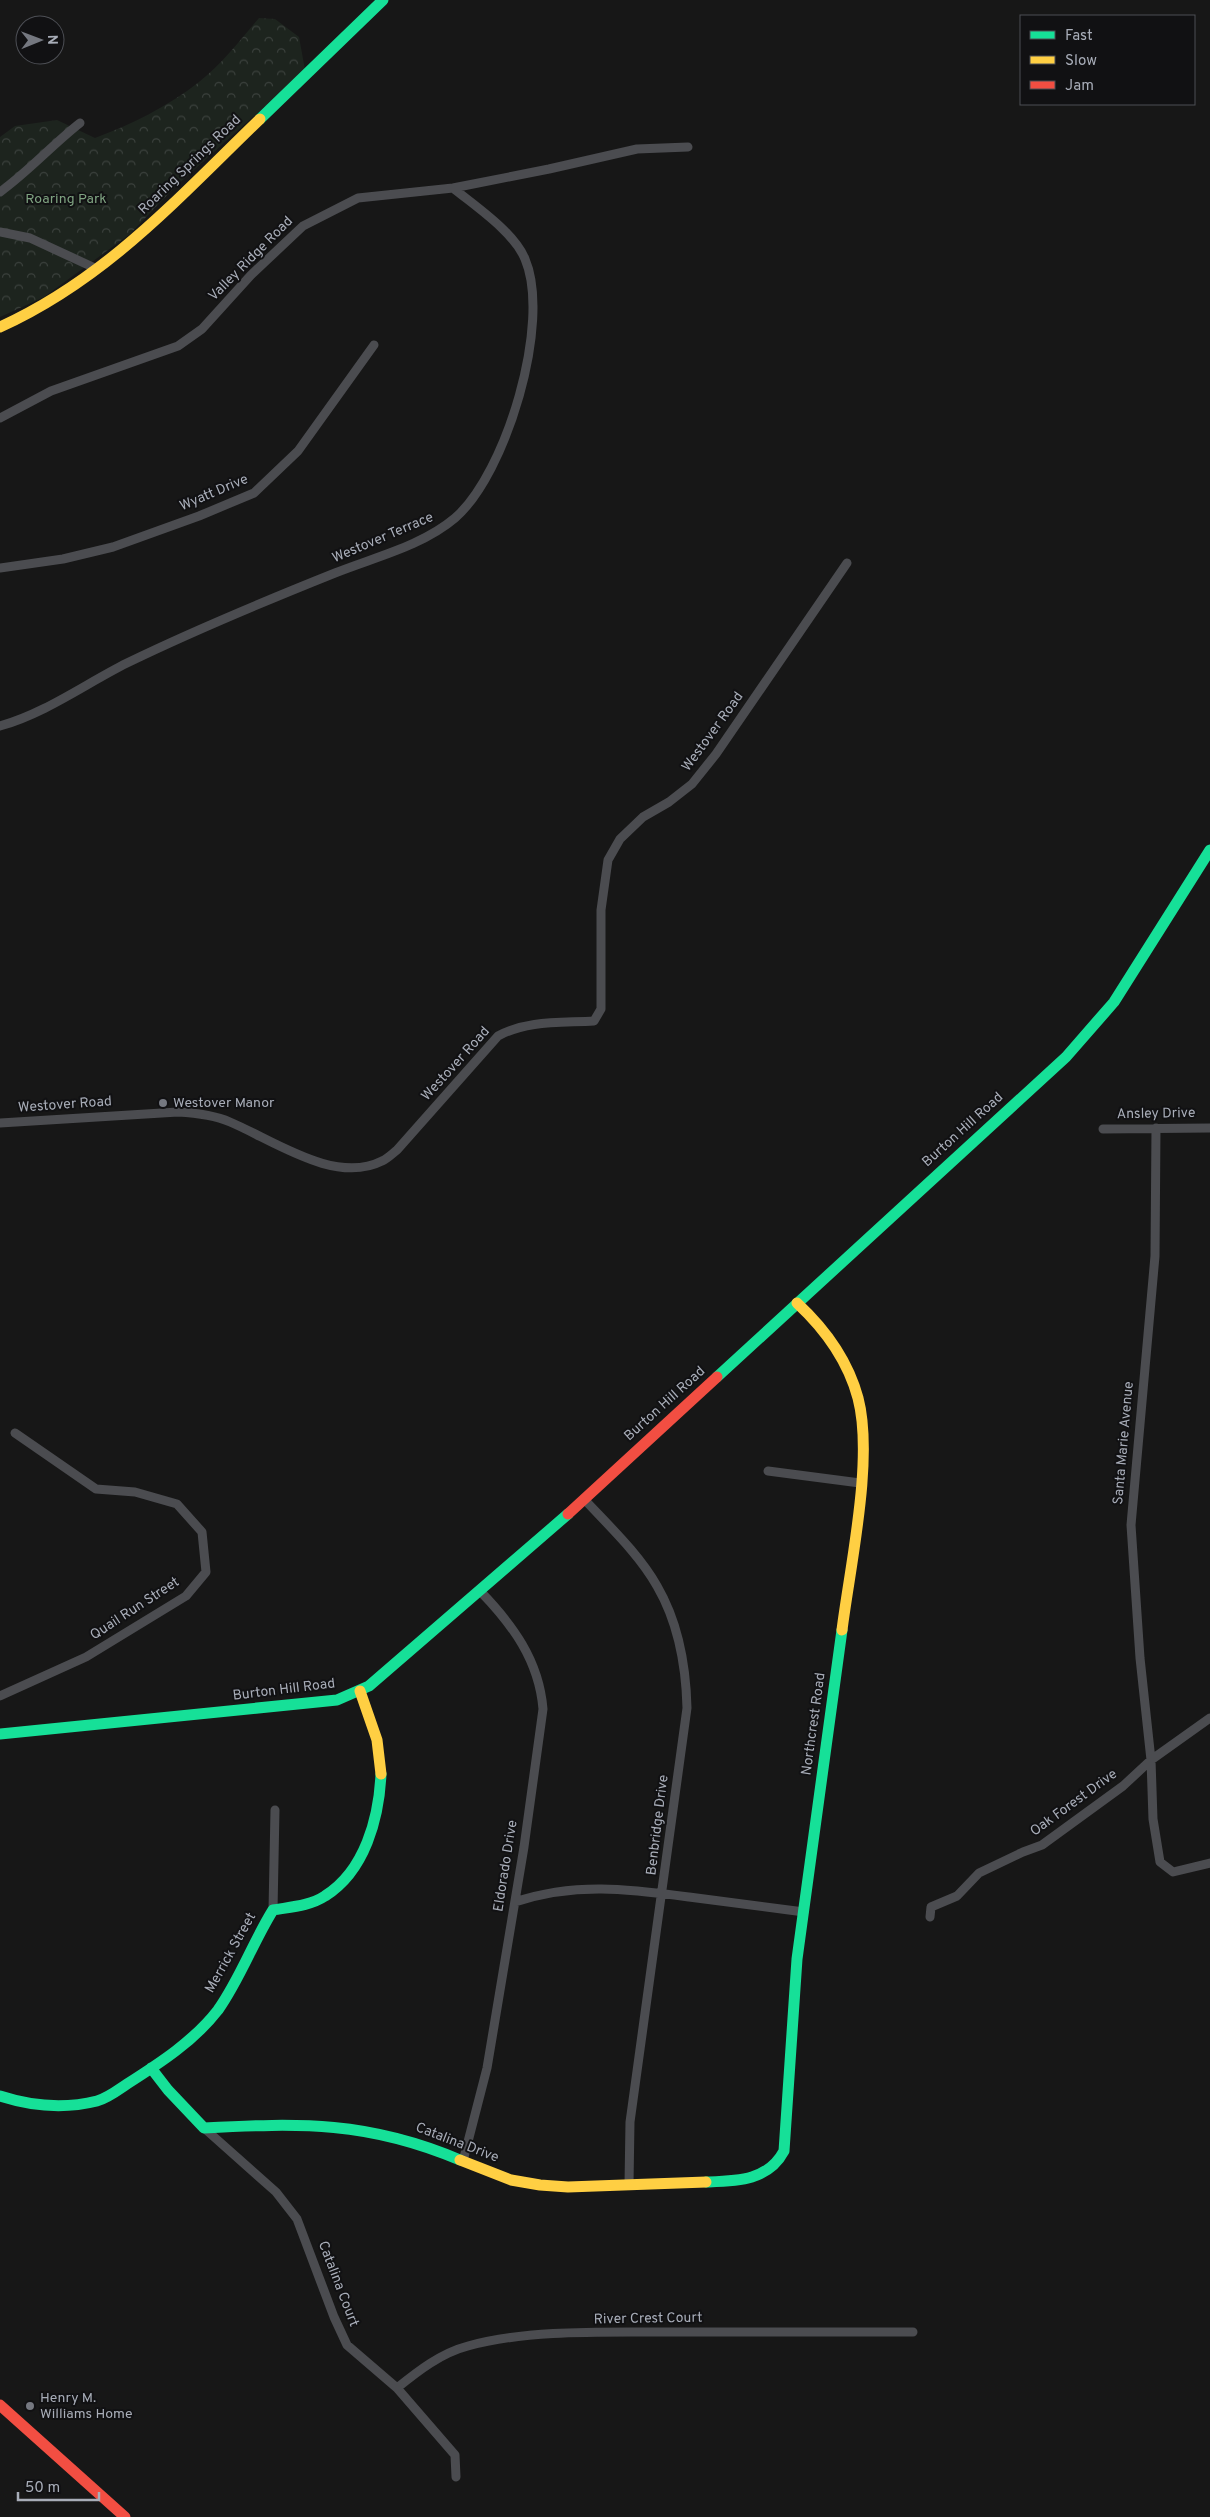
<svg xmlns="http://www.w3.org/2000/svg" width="1210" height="2517" font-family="Overpass,sans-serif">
  <defs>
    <pattern id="forest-crowns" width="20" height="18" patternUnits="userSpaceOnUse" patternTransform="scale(1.25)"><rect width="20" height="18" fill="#1d241e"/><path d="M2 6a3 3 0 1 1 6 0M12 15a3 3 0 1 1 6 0" fill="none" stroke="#3b413d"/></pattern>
  </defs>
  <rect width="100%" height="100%" fill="#171717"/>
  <path fill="url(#forest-crowns)" d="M259 18 275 19 299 37 305 70 175 187 130 234 44 297 0 317V137L15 126 57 120 95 138C130 125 169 106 199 82 222 64 240 40 259 18Z"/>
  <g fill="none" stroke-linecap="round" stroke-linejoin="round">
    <path stroke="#4b4c50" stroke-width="9" d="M0 192C29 171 52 145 80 123
      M0 232 30 238 97 269
      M0 418 51 391 178 346 202 329 251 275 303 226 358 198 453 188 549 169 637 149 688 147
      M0 568 63 559 113 547 199 516 254 493 298 451 374 345
      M0 726C46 713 85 684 127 663 195 630 265 601 335 573 375 557 422 546 455 518 506 474 552 322 525 259 514 232 475 206 453 188
      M0 1123 178 1112C196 1113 214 1115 230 1122 273 1140 335 1185 382 1161 387 1159 392 1154 397 1150L498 1036C527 1020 561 1023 594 1021L601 1009V910L608 860 620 839 643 817 669 802 692 784 716 754 847 563
      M1156 1128 1155 1256 1131 1525 1140 1658 1151 1760 1153 1819 1160 1862 1173 1872 1210 1863
      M1103 1129 1210 1128
      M768 1471 860 1483
      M584 1499C609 1526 639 1554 657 1586 678 1622 686 1666 687 1708L630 2122 629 2184
      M0 1696 86 1657 186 1596 206 1572 202 1532 177 1504 135 1492 96 1489 15 1433
      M515 1902C575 1882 628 1889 689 1897 728 1902 766 1907 804 1912
      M273 1910 275 1810
      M930 1917 931 1907 957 1896 979 1873 1023 1852 1042 1845 1123 1786 1151 1760 1210 1718
      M204 2128 276 2192 297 2219 334 2317 347 2345 397 2388 455 2455 456 2477
      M463 2161 487 2068 524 1847 543 1709C539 1660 512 1624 480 1591
      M397 2388C418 2371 441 2353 468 2346 525 2330 600 2332 660 2332 744 2332 829 2332 913 2332"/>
    <path stroke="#16e098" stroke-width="11" d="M260 119 383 0
      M717 1377 1066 1057 1114 1002 1210 850
      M0 1734 337 1700 369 1686 568 1514
      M151 2068 168 2090 204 2128C301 2123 368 2121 460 2160
      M0 2096C31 2106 65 2109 97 2101 108 2098 118 2090 127 2084 160 2063 194 2041 218 2010 240 1979 253 1942 273 1910 290 1907 310 1906 325 1896 365 1871 379 1818 381 1774
      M706 2182C737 2181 768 2181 784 2151L797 1959 842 1630"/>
    <path stroke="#ffcf43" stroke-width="11" d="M0 327C106 279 178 198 260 119
      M797 1303C825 1329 848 1361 858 1398 874 1459 850 1566 842 1630
      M360 1691 377 1740 381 1774
      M460 2160 511 2180 540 2185 568 2187 706 2182"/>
    <path stroke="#f24e42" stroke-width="11" d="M568 1514 717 1377
      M0 2405 125 2517"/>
  </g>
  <g fill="#757880" stroke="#111113" stroke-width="2">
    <circle cx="163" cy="1103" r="5"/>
    <circle cx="30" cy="2406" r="5"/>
  </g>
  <g text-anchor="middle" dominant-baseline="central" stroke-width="4" stroke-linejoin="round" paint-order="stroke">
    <g font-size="14" fill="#a8adb8" stroke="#111113">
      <text transform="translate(190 165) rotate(-44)">Roaring Springs Road</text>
      <text transform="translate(251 259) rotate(-45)">Valley Ridge Road</text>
      <text transform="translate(214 493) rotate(-23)">Wyatt Drive</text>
      <text transform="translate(383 538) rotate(-23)">Westover Terrace</text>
      <text transform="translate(713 732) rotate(-54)">Westover Road</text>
      <text transform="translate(456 1064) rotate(-48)">Westover Road</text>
      <text transform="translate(65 1105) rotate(-4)">Westover Road</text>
      <text transform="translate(1156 1114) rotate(-1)">Ansley Drive</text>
      <text transform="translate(963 1130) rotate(-42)">Burton Hill Road</text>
      <text transform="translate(665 1404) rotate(-42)">Burton Hill Road</text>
      <text transform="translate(1124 1443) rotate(-85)">Santa Marie Avenue</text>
      <text transform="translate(135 1609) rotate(-33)">Quail Run Street</text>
      <text transform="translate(284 1690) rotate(-7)">Burton Hill Road</text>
      <text transform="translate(814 1724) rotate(-82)">Northcrest Road</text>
      <text transform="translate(1074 1803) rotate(-36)">Oak Forest Drive</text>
      <text transform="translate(658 1825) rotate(-83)">Benbridge Drive</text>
      <text transform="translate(506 1866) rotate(-81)">Eldorado Drive</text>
      <text transform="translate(231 1953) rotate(-61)">Merrick Street</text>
      <text transform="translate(457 2143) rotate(21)">Catalina Drive</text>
      <text transform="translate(338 2284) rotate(69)">Catalina Court</text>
      <text transform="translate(648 2319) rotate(-1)">River Crest Court</text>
    </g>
    <g font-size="14" fill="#7fa381" stroke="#111113">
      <text x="66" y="199">Roaring Park</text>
    </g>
    <g font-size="14" fill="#a8adb8" stroke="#111113" text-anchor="start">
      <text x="173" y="1103">Westover Manor</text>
      <text x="40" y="2398">Henry M.<tspan x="40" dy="16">Williams Home</tspan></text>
    </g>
  </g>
  <rect x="1020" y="15" width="175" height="90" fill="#111113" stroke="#4d4f55"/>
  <rect x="1030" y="31" width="25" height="8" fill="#16e098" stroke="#4d4f55"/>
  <text x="1065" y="40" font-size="15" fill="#a8adb8">Fast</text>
  <rect x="1030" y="56" width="25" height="8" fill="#ffcf43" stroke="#4d4f55"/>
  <text x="1065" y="65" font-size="15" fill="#a8adb8">Slow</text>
  <rect x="1030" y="81" width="25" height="8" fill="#f24e42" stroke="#4d4f55"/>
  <text x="1065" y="90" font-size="15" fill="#a8adb8">Jam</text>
  <g transform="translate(40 40) rotate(89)"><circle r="24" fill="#111113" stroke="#4d4f55"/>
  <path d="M0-4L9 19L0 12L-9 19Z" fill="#757880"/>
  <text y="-8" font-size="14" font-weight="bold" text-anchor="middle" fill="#a8adb8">N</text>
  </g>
  <path d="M18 2492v8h81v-8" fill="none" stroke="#a8adb8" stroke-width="2.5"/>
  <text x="25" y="2492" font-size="15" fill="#a8adb8" stroke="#111113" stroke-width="4" paint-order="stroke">50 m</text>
</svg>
